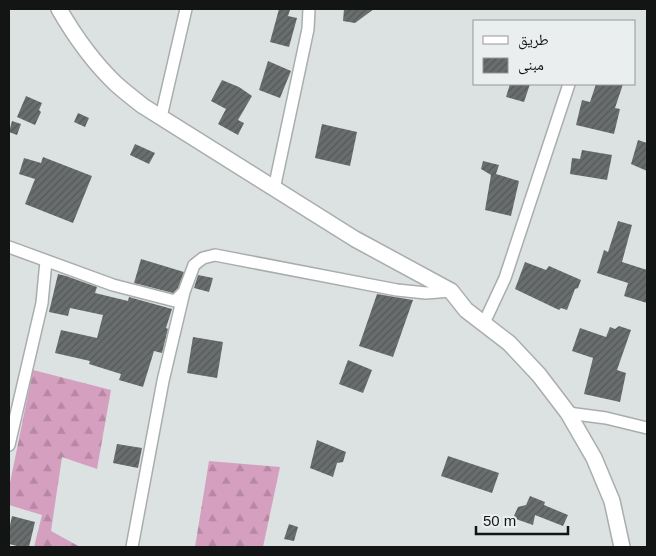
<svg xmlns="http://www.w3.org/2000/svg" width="656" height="556" font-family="Arial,'Noto Naskh Arabic',sans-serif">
  <defs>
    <pattern id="forest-firs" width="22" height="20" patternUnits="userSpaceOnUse" patternTransform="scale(1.25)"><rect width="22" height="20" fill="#d59fbf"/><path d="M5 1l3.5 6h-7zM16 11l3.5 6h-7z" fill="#b688a3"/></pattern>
    <pattern id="building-hatch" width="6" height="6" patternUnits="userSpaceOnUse" patternTransform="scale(1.25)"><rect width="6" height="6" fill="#696d6e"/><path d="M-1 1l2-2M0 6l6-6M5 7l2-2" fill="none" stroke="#555859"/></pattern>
  </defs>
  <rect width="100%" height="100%" fill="#dce1e2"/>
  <path fill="url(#forest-firs)" d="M33 370 111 390 97 469 62 457 51 531 80 547H34L42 515 9 505V488Z
    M209 461 280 467 263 547H195Z"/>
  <path fill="url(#building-hatch)" d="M279 9 290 10 288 16 297 18 289 47 270 42Z
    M344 9H374L355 23 343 21Z
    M268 61 291 71 280 98 259 90Z
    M222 80 239 87 252 96 238 120 244 123 238 135 218 124 226 109 211 101Z
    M510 84H530L524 102 506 97Z
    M596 84H623L615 108 620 109 614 134 576 125 582 100 590 102Z
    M26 96 42 103 39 110 41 112 35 125 17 117Z
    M78 113 89 118 85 127 74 122Z
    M12 121 21 124 17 135 9 132Z
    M322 124 357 132 350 166 315 158Z
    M638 140 647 143V171L631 164Z
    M135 144 155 153 149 164 130 155Z
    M582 150 612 155 607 180 570 174 572 158 580 159Z
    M43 157 92 176 73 223 25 204 35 179 19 174 24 158 41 163Z
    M483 161 499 165 496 174 519 181 511 216 485 210 491 175 481 169Z
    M618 221 632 225 622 262 647 270V303L624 296 628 283 597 273 604 250 608 252Z
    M141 259 184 272 178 288 173 293 134 283Z
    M525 262 546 270 549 266 581 280 578 288 575 289 567 310 561 308 559 310 515 289Z
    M58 274 66 276 97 287 95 293 128 301 129 297 172 309 166 328 168 329 162 353 154 351 143 387 119 380 121 374 89 364 90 361 55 353 61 330 97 338 103 315 70 308 68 316 49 312Z
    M198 275 213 278 209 292 194 288Z
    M377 294 413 300 393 357 359 346Z
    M619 326 631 330 617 370 626 373 620 402 584 394 593 358 572 351 580 328 606 337 610 327 615 329Z
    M193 337 223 342 217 378 187 373Z
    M348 360 372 370 363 393 339 384Z
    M317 440 346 452 343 462 337 463 333 477 310 468Z
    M117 444 142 448 138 468 113 463Z
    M448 456 499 473 492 493 441 476Z
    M530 496 545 502 544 505 568 515 563 526 535 515 533 525 513 518 518 507 526 505Z
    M12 516 35 522 29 547H21L9 544V530Z
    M289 524 298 527 294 541 284 539Z"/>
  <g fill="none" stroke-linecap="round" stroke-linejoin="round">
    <defs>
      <path id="minor" d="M161 117 186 9
        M274 189 308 29 309 9
        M9 247 113 285 175 301 184 292
        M484 323 505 278 569 84
        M568 413 606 418 647 428
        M9 445 42 303 46 261
        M132 547 163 381 184 292 194 265 203 258 215 255 397 290 426 293 451 291"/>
      <path id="secondary" d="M59 9C74 35 93 62 116 84 124 91 134 99 143 106L355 239 451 291 466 310 509 343 539 375 568 413 594 458 612 501 622 547"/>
    </defs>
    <use href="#minor" stroke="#a9adae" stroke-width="14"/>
    <use href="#secondary" stroke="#a9adae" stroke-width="18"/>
    <use href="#minor" stroke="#fff" stroke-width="11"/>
    <use href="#secondary" stroke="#fff" stroke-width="15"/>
  </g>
  <rect width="656" height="556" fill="none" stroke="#131515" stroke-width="20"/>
  <rect x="473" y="20" width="162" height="65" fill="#eaeeef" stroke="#949798"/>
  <rect x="483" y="36" width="25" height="8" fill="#ffffff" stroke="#949798"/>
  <text x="518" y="45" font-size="15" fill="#131515">طريق</text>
  <rect x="483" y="58" width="25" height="15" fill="url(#building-hatch)" stroke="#949798"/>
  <text x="518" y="70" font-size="15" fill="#131515">مبنى</text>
  <path d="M476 526v8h92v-8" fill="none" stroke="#131515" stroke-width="2.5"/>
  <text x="483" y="526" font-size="15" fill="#131515" stroke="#eaeeef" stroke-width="4" paint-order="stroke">50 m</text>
</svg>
